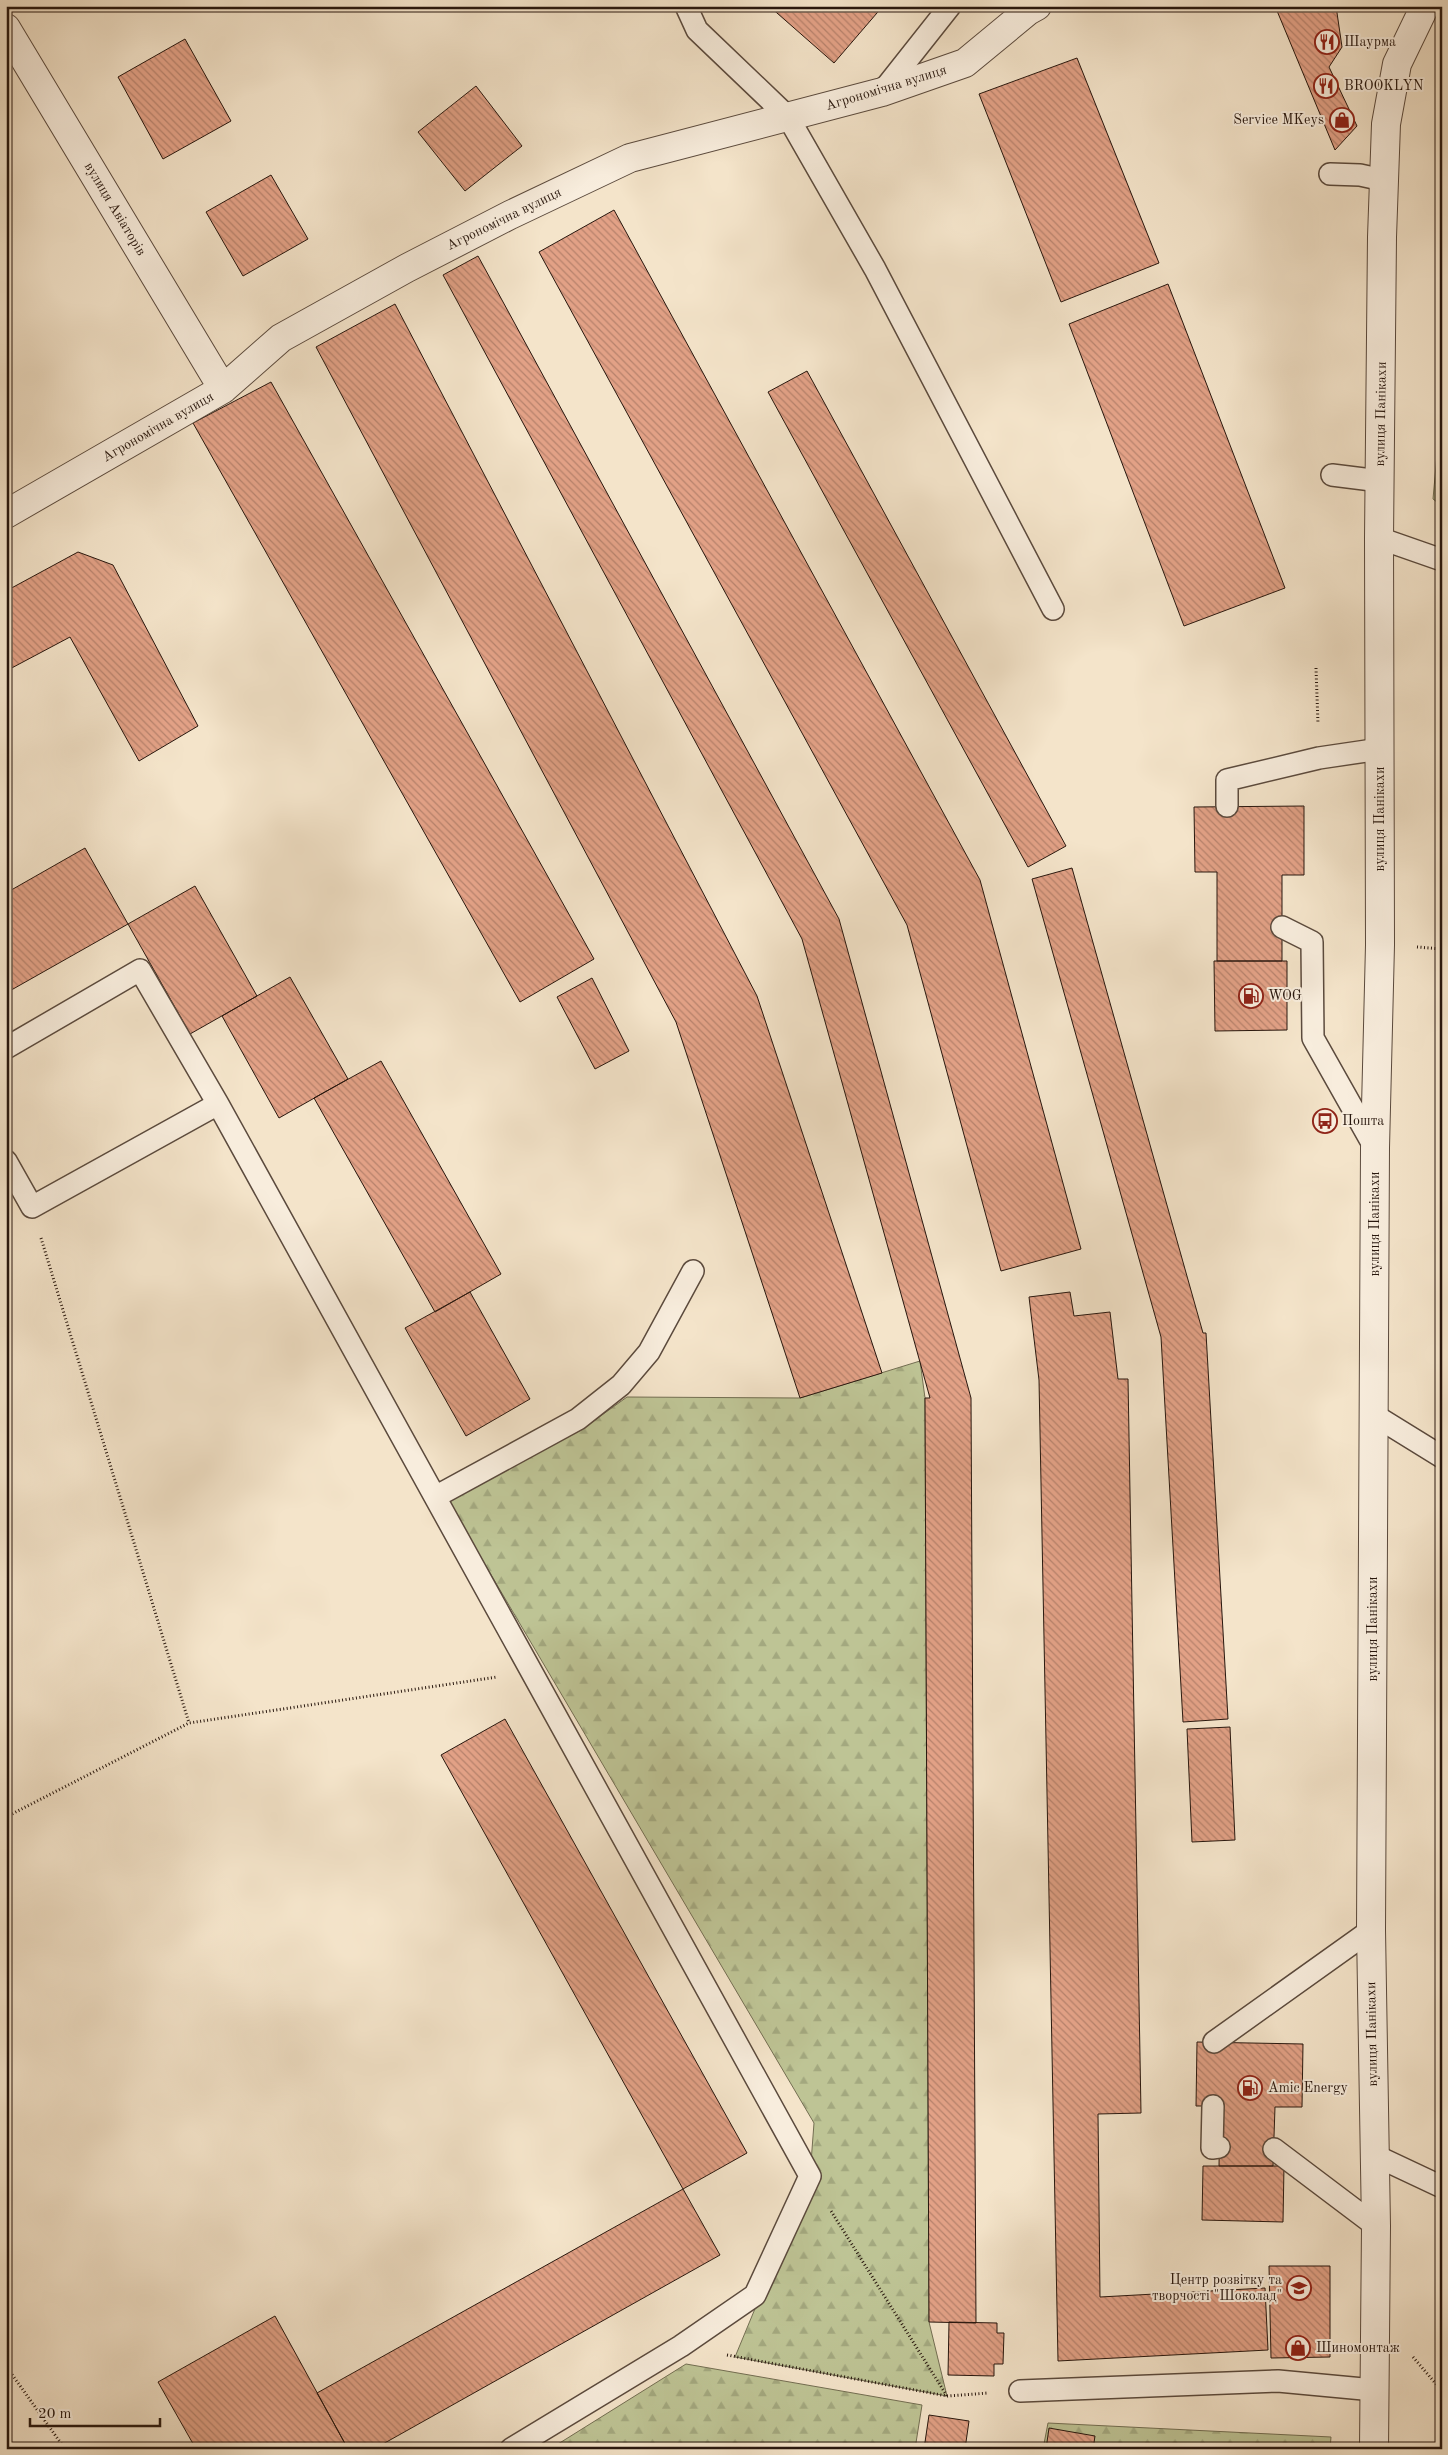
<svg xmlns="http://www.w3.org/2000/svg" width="1448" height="2455" font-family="'Old Standard TT',serif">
  <defs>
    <pattern id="forest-firs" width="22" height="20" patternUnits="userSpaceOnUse" patternTransform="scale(1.25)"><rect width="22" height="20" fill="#bec495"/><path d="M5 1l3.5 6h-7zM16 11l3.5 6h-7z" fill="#a3a87f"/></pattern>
    <pattern id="building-back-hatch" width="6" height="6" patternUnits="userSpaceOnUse" patternTransform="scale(1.25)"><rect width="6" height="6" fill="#e2a186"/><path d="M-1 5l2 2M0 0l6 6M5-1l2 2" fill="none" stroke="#b7826c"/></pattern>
  </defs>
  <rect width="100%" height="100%" fill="#f4e4ca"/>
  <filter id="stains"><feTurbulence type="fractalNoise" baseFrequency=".004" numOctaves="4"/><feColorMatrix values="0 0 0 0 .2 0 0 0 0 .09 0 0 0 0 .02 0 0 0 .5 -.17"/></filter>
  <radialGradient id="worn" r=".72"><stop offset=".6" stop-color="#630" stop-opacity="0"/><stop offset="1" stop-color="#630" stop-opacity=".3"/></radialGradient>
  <path fill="url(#forest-firs)" stroke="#736e52" d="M1442 398V506L1433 499Z
    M920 1361 925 1398 929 2322 947 2396 735 2357 810 2176 814 2123 447 1500 581 1430 627 1397 800 1398Z
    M686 2364 922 2405 915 2449H550Z
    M1048 2423 1331 2437 1330 2449H1043Z"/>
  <path fill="url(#building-back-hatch)" stroke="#28170e" d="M769 6H883L834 63Z
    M1275 6H1336L1342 47 1329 67 1357 126 1335 150Z
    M185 39 231 121 163 159 118 77Z
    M1077 58 1159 263 1061 302 979 94Z
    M476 86 522 146 465 191 418 132Z
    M271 175 308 239 243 276 206 212Z
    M614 210 980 880 1081 1249 1001 1271 907 925 539 252Z
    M478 256 839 919 971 1398 976 2323 929 2322 925 1398H930L802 939 443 275Z
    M1168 284 1285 588 1184 626 1069 324Z
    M395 304 757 996 882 1373 800 1398 676 1022 316 347Z
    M807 371 1066 846 1028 867 768 392Z
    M271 382 594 959 520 1002 193 423Z
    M78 552 113 565 198 726 139 761 70 637 6 671V591Z
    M1304 806V875H1282V961H1217V872H1195L1194 807Z
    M85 848 128 924 6 993V893Z
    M1072 868 1203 1333H1206L1228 1719 1183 1722 1161 1337 1032 879Z
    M195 886 257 996 190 1034 128 924Z
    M1214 961H1287V1030L1215 1031Z
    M290 977 348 1079 279 1118 222 1016Z
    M592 978 629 1051 595 1069 557 997Z
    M381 1061 501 1274 435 1312 314 1098Z
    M470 1292 530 1399 466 1436 405 1328Z
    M1070 1292 1074 1316 1110 1312 1118 1379H1128L1141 2113 1098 2114 1100 2297 1265 2288 1268 2350 1058 2361 1039 1380 1029 1297Z
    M505 1719 747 2153 683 2189 441 1755Z
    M1230 1727 1235 1840 1192 1842 1187 1729Z
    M1197 2042 1303 2044 1302 2107H1275L1273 2166H1219L1220 2106H1196Z
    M1203 2166H1284L1283 2222 1202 2220Z
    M683 2189 720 2255 374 2449H348L317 2393Z
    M1269 2266H1330V2357L1271 2358Z
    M275 2316 348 2449H196L158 2382Z
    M949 2322 997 2323V2333H1004L1003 2364H994V2376L948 2375Z
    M929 2415 969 2421 965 2449H924Z
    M1049 2428 1095 2436 1093 2449H1046Z"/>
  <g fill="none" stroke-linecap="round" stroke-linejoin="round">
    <defs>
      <path id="service" d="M686 6 697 30 788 117 875 269 1053 609
        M882 92 950 6
        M1330 174 1360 175 1383 180
        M1332 475 1380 481
        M1379 538 1442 560
        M1227 806V780L1319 758 1380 749
        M1282 927 1312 942 1313 1038 1375 1148
        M6 1048 140 970 218 1104 810 2176 755 2295 681 2346 511 2449
        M6 1161 32 1207 218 1104
        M1374 1415 1442 1457
        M435 1497 578 1419 621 1385 649 1352 693 1271
        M1214 2042 1371 1930
        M1213 2106 1212 2148 1219 2147
        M1274 2149 1376 2226
        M1374 2155 1442 2187
        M1020 2391 1278 2381 1374 2390"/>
      <path id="minor" d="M6 28 223 389
        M6 514 223 389 281 338 407 268 510 215 630 158 882 92 965 63 1028 11 1037 6"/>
      <path id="tertiary" d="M1374 2449 1376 2226 1371 1930 1375 1148 1380 945 1379 538 1382 237 1386 124 1397 64 1425 6"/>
    </defs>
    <use href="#service" stroke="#5b4a3d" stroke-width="24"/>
    <use href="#minor" stroke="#5b4a3d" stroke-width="30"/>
    <use href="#tertiary" stroke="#5b4a3d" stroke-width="30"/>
    <path stroke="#28170e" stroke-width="3" stroke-dasharray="1 2.5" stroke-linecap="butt" d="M1316 668 1318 724
      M1417 947 1442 949
      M41 1238 189 1723
      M6 1817 189 1723 497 1677
      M727 2355 947 2396 831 2211
      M1413 2357 1442 2391
      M6 2366 65 2449
      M947 2396 988 2393"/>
    <use href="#service" stroke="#f8eddd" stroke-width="21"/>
    <use href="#minor" stroke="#f8eddd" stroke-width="28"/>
    <use href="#tertiary" stroke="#f8eddd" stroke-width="28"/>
  </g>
  <defs>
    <symbol id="restaurant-ring" viewBox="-11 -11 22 22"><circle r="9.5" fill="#f8eddd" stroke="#8f2418" stroke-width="1.5"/><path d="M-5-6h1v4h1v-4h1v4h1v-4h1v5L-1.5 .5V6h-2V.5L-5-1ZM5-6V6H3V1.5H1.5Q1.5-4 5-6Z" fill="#8f2418"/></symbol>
    <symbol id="shop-ring" viewBox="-11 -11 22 22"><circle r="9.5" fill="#f8eddd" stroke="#8f2418" stroke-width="1.5"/><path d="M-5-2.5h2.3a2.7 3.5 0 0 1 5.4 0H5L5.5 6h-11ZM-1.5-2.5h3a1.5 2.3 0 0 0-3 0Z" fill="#8f2418"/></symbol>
    <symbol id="fuel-ring" viewBox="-11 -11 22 22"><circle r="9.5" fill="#f8eddd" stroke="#8f2418" stroke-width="1.5"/><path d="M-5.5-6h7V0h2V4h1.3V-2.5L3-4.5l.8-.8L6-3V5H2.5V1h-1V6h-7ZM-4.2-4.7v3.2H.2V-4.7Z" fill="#8f2418"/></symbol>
    <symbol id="bus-ring" viewBox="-11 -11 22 22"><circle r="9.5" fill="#f8eddd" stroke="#8f2418" stroke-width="1.5"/><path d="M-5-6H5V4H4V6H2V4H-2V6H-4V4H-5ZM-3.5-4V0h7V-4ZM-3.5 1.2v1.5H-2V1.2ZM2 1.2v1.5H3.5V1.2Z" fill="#8f2418"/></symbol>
    <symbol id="school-ring" viewBox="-11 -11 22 22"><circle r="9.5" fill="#f8eddd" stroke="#8f2418" stroke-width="1.5"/><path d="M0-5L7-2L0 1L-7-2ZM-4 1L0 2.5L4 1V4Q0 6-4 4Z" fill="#8f2418"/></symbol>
  </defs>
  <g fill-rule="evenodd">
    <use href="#restaurant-ring" x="1313" y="28" width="28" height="28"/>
    <use href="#restaurant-ring" x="1312" y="72" width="28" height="28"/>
    <use href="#shop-ring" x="1328" y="106" width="28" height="28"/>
    <use href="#fuel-ring" x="1237" y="982" width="28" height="28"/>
    <use href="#bus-ring" x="1311" y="1107" width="28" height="28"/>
    <use href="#fuel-ring" x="1236" y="2074" width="28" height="28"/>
    <use href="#school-ring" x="1285" y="2274" width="28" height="28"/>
    <use href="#shop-ring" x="1284" y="2334" width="28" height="28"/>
  </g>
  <g text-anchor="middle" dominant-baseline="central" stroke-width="4" stroke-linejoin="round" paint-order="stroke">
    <g font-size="14" fill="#28170e" stroke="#f8eddd" text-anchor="start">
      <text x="1344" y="42">Шаурма</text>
      <text x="1344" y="86">BROOKLYN</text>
      <text x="1324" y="120" text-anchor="end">Service MKeys</text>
      <text x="1268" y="996">WOG</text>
      <text x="1342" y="1121">Пошта</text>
      <text x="1268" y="2088">Amic Energy</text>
      <text x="1282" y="2280" text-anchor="end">Центр розвітку та<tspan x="1282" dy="16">творчості "Шоколад"</tspan></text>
      <text x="1316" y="2348">Шиномонтаж</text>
    </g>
    <g font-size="14" fill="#28170e" stroke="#f8eddd">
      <text transform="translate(886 88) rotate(-17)">Агрономічна вулиця</text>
      <text transform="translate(115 209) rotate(59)">вулиця Авіаторів</text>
      <text transform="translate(504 219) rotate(-26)">Агрономічна вулиця</text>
      <text transform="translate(1381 414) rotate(-89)">вулиця Панікахи</text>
      <text transform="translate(158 427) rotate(-30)">Агрономічна вулиця</text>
      <text transform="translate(1380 819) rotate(-90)">вулиця Панікахи</text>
      <text transform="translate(1375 1224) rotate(-90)">вулиця Панікахи</text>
      <text transform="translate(1373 1629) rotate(-90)">вулиця Панікахи</text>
      <text transform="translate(1372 2034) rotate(-91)">вулиця Панікахи</text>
    </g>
  </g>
  <rect width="1448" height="2455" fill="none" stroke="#f4e4ca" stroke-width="25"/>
  <rect x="8" y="8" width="1433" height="2440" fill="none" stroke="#28170e" stroke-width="2.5"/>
  <rect x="12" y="12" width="1423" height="2430" fill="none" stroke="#28170e"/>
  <path d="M30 2418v8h130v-8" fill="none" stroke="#28170e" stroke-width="2.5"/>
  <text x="38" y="2418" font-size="15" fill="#28170e" stroke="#f8eddd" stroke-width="4" paint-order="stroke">20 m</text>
  <rect width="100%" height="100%" filter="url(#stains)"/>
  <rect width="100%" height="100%" fill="url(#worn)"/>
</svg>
